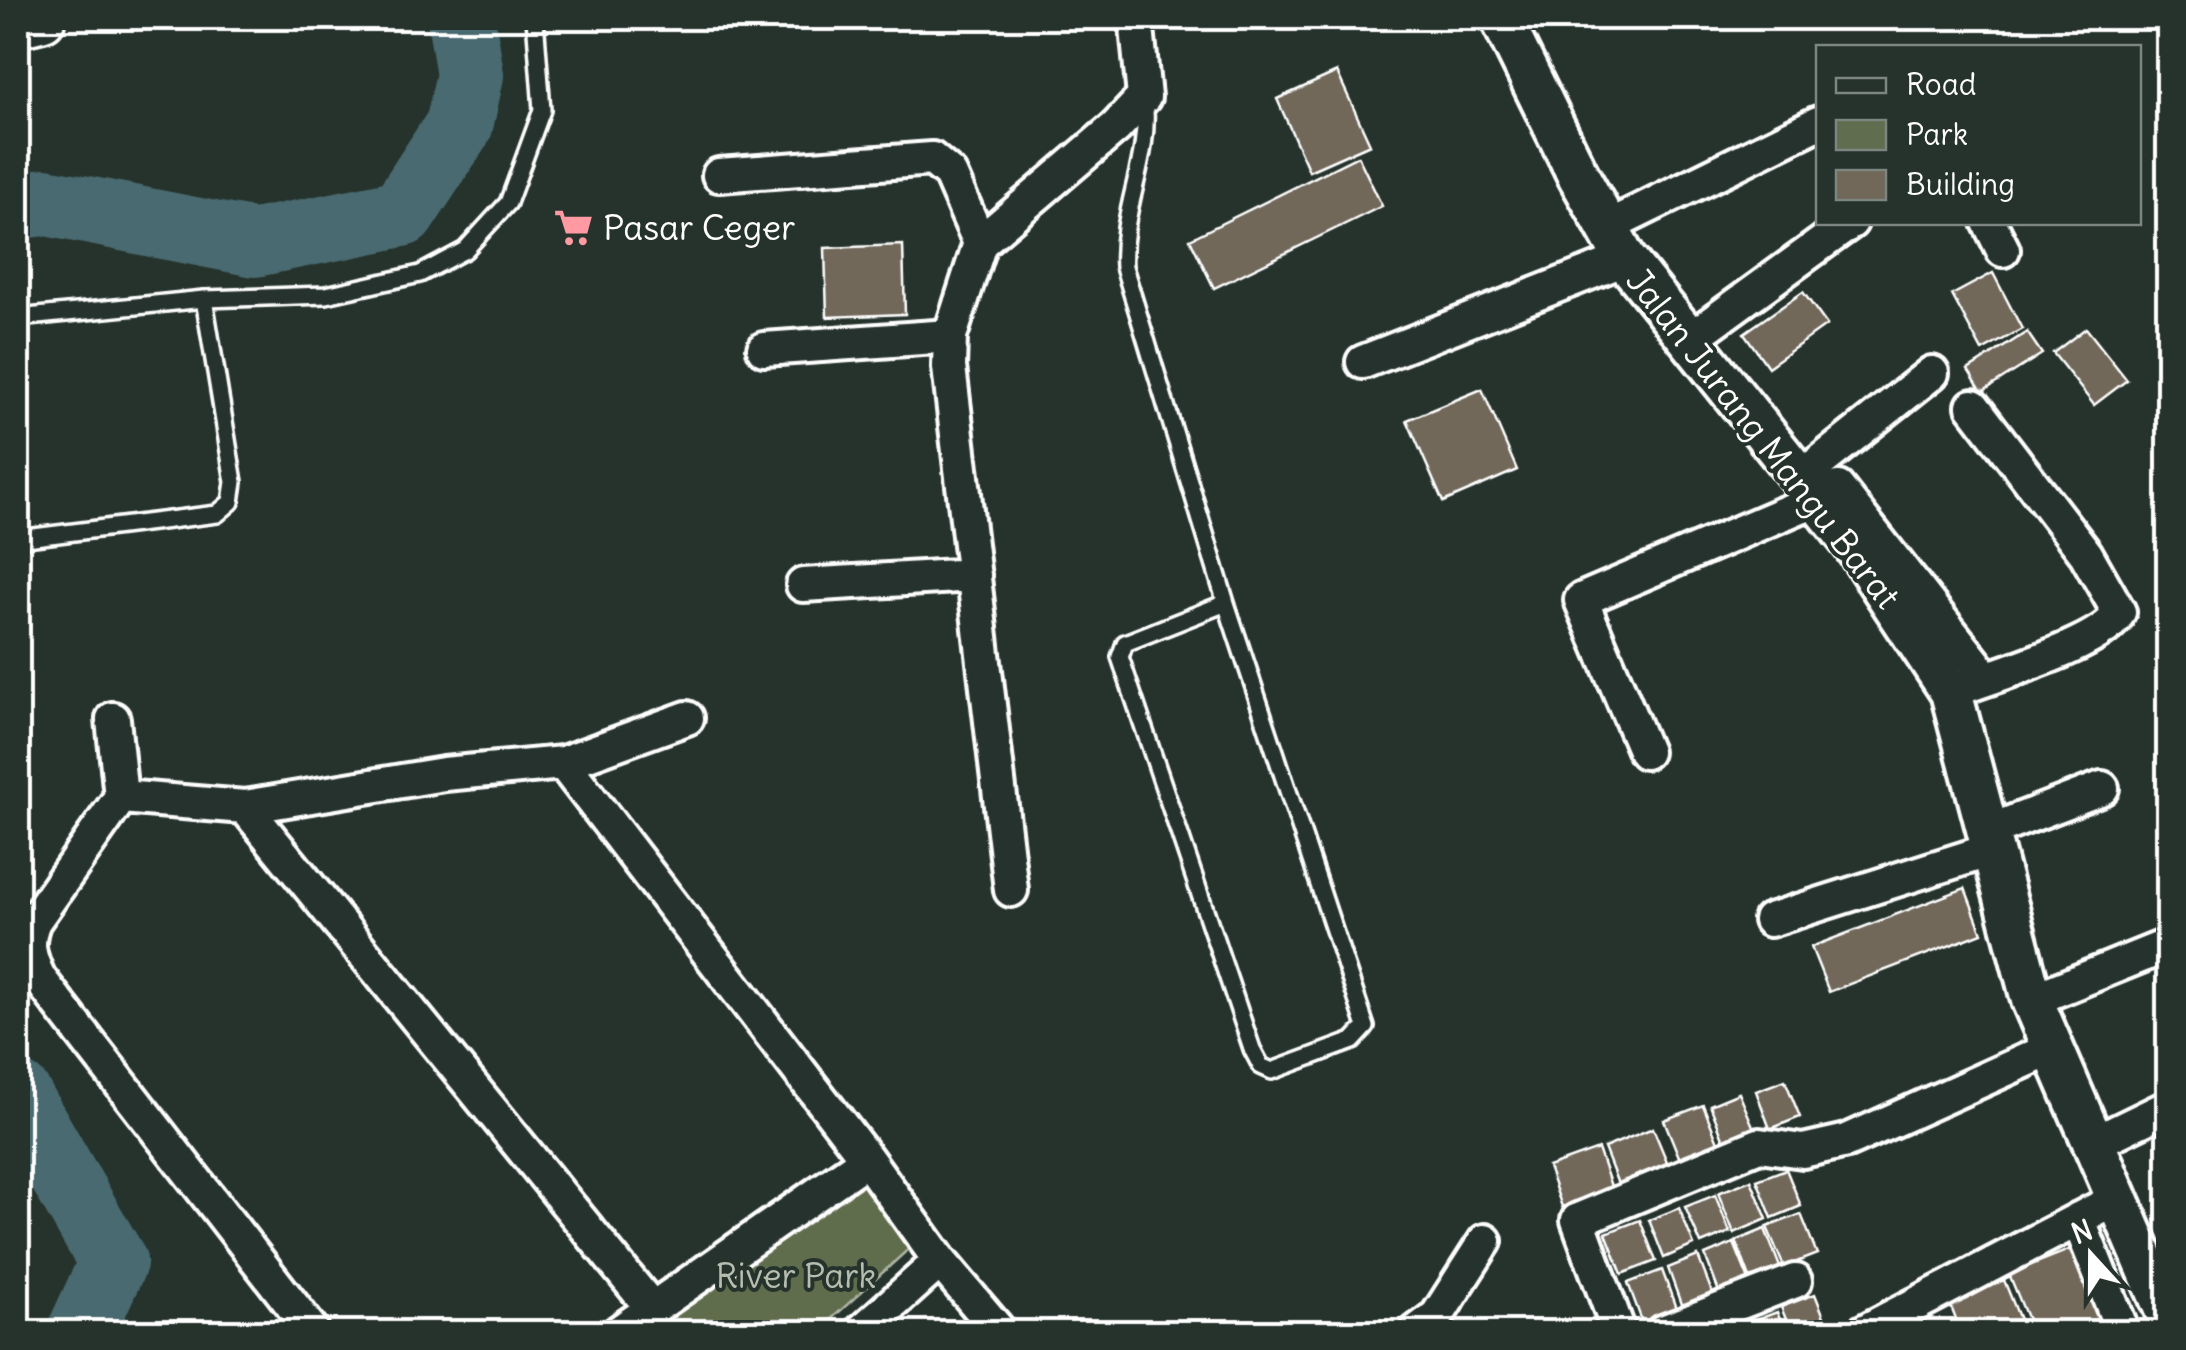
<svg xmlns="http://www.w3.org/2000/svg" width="2186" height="1350" font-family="Delius,sans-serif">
  <rect width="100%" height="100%" fill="#26332d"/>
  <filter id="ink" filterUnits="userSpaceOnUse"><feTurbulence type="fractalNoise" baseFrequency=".01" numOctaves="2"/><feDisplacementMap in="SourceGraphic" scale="20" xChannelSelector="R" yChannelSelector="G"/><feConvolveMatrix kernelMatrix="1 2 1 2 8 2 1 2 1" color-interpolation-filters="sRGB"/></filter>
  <g filter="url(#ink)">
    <path fill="#606d4e" stroke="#b0b6a6" stroke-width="2.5" d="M867 1159 923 1236 817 1332H619Z"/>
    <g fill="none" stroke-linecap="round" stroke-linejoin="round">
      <path stroke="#496b70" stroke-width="68" d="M18 205 46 202 255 243 402 213 459 126 470 75 461 18
        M18 1096 113 1262 81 1332"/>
    </g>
    <path fill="#71685a" stroke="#fff" stroke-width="2.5" d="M1337 72 1370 144 1309 171 1277 99Z
      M1358 156 1382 206 1214 288 1190 239Z
      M903 245 905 314 827 317 825 248Z
      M1993 273 2022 329 1982 351 1952 295Z
      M1803 292 1827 325 1768 367 1744 333Z
      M2086 328 2127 380 2094 405 2053 353Z
      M2027 332 2042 354 1982 392 1968 370Z
      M1482 389 1517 470 1443 502 1407 420Z
      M1965 888 1982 933 1829 992 1811 947Z
      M1785 1080 1800 1117 1770 1129 1756 1091Z
      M1739 1093 1755 1131 1725 1143 1710 1105Z
      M1703 1105 1718 1142 1679 1157 1664 1120Z
      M1653 1128 1668 1164 1618 1184 1604 1148Z
      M1598 1149 1612 1189 1562 1207 1548 1167Z
      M1786 1169 1801 1206 1772 1218 1757 1180Z
      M1751 1180 1767 1219 1734 1233 1718 1193Z
      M1715 1195 1730 1232 1701 1244 1685 1207Z
      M1679 1208 1694 1245 1664 1258 1649 1220Z
      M1801 1214 1817 1254 1784 1267 1767 1227Z
      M1640 1220 1656 1261 1622 1274 1606 1233Z
      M1765 1229 1780 1267 1750 1278 1736 1241Z
      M1734 1243 1749 1280 1719 1292 1705 1255Z
      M2071 1249 2105 1332H2033L2009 1274Z
      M1698 1256 1713 1295 1682 1307 1668 1268Z
      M1662 1270 1677 1311 1643 1324 1628 1283Z
      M2004 1280 2025 1332H1961L1949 1302Z
      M1815 1294 1830 1332H1791L1781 1307Z
      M1777 1312 1785 1332H1745L1743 1325Z"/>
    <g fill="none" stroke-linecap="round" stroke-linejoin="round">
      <defs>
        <path id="service" d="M1144 98C1152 157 1120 209 1124 267L1226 603 1366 1027 1353 1041 1272 1071 1261 1066 1252 1049 1120 657 1125 643 1226 603
          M18 318 204 299 326 295 420 274 465 250 508 203 542 110 535 18
          M18 539 217 514 231 502 234 482 204 299"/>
        <path id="minor" d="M719 175 932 159 950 174 980 243
          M1989 222 2003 250
          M1607 227 1818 123
          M980 243 950 336 949 367 1011 890
          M980 243 1116 127 1144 97 1136 18
          M1687 341 1851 222
          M764 349 950 336
          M1363 362 1625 259
          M1800 478 1932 373
          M1838 488 1986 677
          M803 585 974 575
          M1951 692C1986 677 2106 645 2119 612L2086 554 1973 406
          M687 718 563 763 867 1159 940 1261 861 1332
          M113 719 121 797 245 807 651 1307
          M1645 752 1581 600 1817 499
          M121 797 34 921C25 943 29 957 39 978L313 1332
          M245 807 444 774 563 763
          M1987 832 2102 788
          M1770 920 1991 850
          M2032 1000 2168 945
          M2092 1144 2168 1107
          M2078 1219 2123 1332
          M940 1261 1000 1332
          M619 1332 867 1159
          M1416 1332 1437 1316 1485 1241
          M1619 1332 1578 1220 1759 1145 1803 1151 1847 1141 2051 1049
          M1663 1332 1795 1281
          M1863 1332 2117 1199"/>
        <path id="tertiary" d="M1501 18 1578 175 1625 259 1854 545 1951 692 2032 1000 2168 1316"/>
        <path id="secondary" d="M18 24 42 18"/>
      </defs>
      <use href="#service" stroke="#fff" stroke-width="22"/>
      <use href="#minor" stroke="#fff" stroke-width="40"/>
      <use href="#tertiary" stroke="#fff" stroke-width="48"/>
      <use href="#secondary" stroke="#fff" stroke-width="52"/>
      <use href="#service" stroke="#26332d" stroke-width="15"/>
      <use href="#minor" stroke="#26332d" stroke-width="32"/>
      <use href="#tertiary" stroke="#26332d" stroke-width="40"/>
      <use href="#secondary" stroke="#26332d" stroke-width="45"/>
    </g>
  </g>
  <defs>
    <symbol id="supermarket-bare" viewBox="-9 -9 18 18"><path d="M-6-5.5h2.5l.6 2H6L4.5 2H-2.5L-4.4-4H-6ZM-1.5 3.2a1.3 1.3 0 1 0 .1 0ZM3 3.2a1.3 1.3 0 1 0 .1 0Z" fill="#ff9aa2" stroke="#26332d" stroke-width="2.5" paint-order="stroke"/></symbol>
  </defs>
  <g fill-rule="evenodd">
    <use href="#supermarket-bare" x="546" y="200" width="55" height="55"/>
  </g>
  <g text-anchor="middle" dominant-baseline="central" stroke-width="8" stroke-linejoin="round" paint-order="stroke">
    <g font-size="35" fill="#fff" stroke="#26332d" text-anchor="start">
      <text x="603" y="227">Pasar Ceger</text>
    </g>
    <g font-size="35" fill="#fff" stroke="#26332d">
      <text transform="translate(1764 438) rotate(52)">Jalan Jurang Mangu Barat</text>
    </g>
    <g font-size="35" fill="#b7bdaf" stroke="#26332d">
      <text x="796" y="1275">River Park</text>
    </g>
  </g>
  <rect width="2186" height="1350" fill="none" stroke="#26332d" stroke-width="60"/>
  <rect x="30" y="30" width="2126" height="1290" fill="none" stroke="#fff" stroke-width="4" filter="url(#ink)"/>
  <rect x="1816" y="45" width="325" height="180" fill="#26332d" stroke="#7d8581" stroke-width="2.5"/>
  <rect x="1836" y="78" width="50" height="15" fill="#26332d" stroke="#7d8581" stroke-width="2.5"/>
  <text x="1906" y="95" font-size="30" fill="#ffffff">Road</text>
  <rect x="1836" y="120" width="50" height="30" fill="#606d4e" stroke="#7d8581" stroke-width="2.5"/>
  <text x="1906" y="145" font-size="30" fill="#ffffff">Park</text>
  <rect x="1836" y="170" width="50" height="30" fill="#71685a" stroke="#7d8581" stroke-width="2.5"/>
  <text x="1906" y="195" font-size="30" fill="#ffffff">Building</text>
  <g transform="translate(2091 1255) rotate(339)" stroke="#26332d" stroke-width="8" paint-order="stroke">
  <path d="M0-8L18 38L0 25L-18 38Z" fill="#ffffff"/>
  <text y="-15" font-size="28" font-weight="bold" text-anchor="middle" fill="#ffffff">N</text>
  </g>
</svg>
